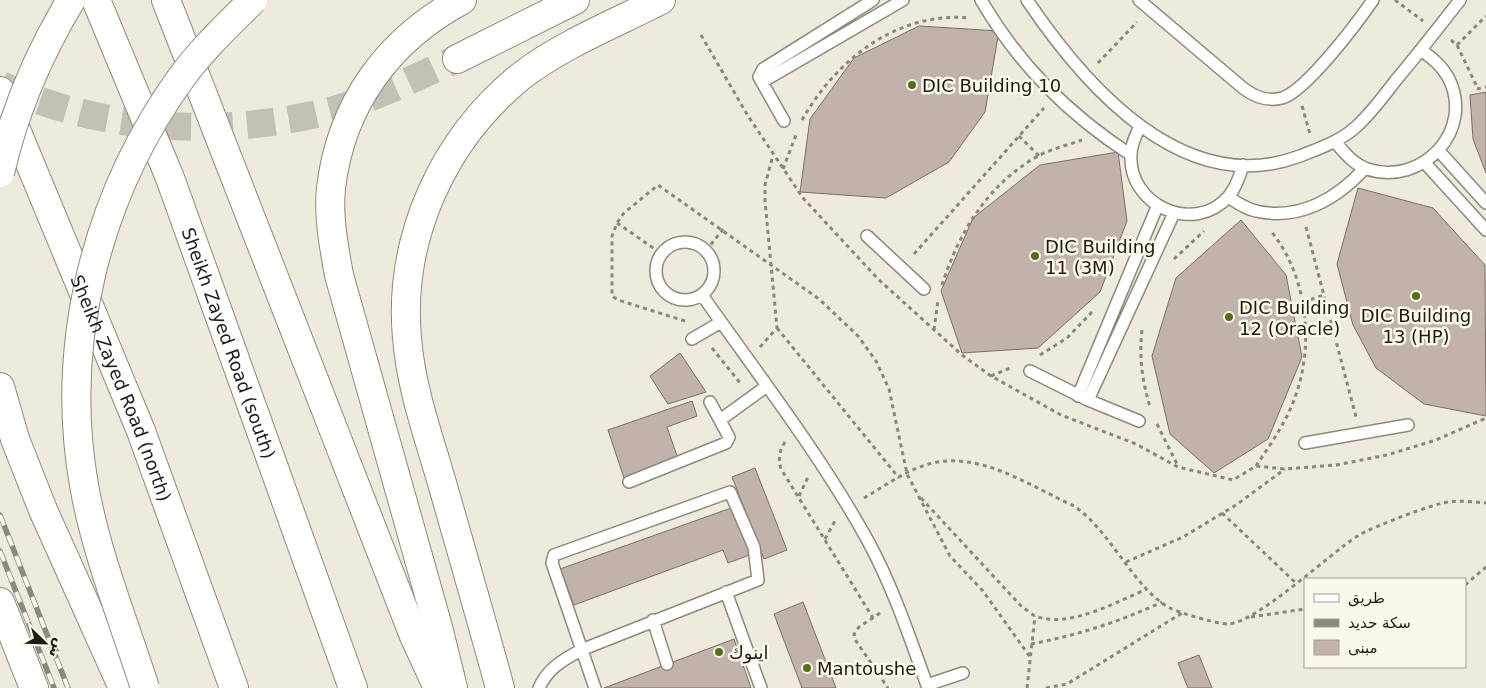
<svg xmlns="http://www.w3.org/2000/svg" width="1486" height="688" font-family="'DejaVu Sans',Vazirmatn,sans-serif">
  <rect width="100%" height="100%" fill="#eeebdc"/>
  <path fill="#c1b2ab" stroke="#7c6e68" d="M919 26 999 31 985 112 949 162 886 198 800 192 810 119 854 58Z
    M1486 92V173L1473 139 1470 95Z
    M1118 152 1127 221 1100 292 1038 348 962 353 941 291 973 218 1040 165Z
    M1358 188 1433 208 1485 265 1486 416 1424 404 1376 368 1353 325 1337 264Z
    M1241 220 1286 275 1302 357 1268 439 1214 473 1170 434 1152 356 1176 278Z
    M680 353 706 392 668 404 650 376Z
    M692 401 697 416 667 427 678 459 624 478 608 430Z
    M755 468 787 550 764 559 732 477Z
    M734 507 752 554 728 563 723 550 574 605 560 569Z
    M803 602 836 688H802L774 614Z
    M734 639 751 688H604Z
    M1199 655 1212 688H1188L1178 663Z"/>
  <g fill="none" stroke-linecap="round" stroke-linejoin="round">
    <path stroke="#c4c1b4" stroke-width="28" stroke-dasharray="28 14" stroke-linecap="butt" d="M1 85C104 133 229 138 337 109 378 97 418 76 457 59"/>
    <defs>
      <path id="lane" d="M981 0C1019 65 1068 114 1131 155
        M1027 0C1085 86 1184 200 1300 156 1320 148 1341 141 1357 126 1372 112 1384 96 1396 80 1418 54 1439 27 1460 0
        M1139 0 1243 88C1255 97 1267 102 1282 98 1306 91 1358 22 1373 0
        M762 82 903 0
        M784 121 759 77 763 69 873 0
        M1140 126C1136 135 1131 144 1131 155 1128 205 1194 236 1229 196 1236 187 1240 176 1243 165
        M1335 142C1344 152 1353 164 1367 169 1422 187 1476 130 1448 77 1441 65 1432 58 1421 50
        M1439 151 1486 203
        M1425 163 1486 230
        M1228 197C1236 202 1246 209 1256 211 1299 221 1337 199 1365 168
        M867 236 924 289
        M656 271a29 29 0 1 1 58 0a29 29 0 1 1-58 0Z
        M702 295C759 376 820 454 868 541 893 587 910 638 928 688
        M692 339 721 322
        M1030 371 1088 400 1139 421
        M1078 396 1157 207
        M1088 400 1174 213
        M720 420 767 386
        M1305 443 1408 425
        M629 482 726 443 729 437 710 402
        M726 592 761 688
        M653 620 667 664
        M927 685 963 673
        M539 688C548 668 563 660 581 650L758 580 754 547 730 492 554 555 552 563 595 688"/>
      <path id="secondary" d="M0 602 34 688"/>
      <g id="highway">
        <path id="s1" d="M96 0 170 178 353 688"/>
        <path d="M166 0 414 636 438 688"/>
        <path d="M457 59 575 0"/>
        <path id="s2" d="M0 91 141 431 234 688"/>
        <path d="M0 387 15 439 43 510 123 688"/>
        <path d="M453 688 438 627 339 275C334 247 328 217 331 188 341 104 388 40 462 0"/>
        <path d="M500 688C482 622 463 556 444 490 430 440 411 390 407 338 398 238 443 140 520 77 559 46 616 23 661 0"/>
      </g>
    </defs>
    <use href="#lane" stroke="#8d8a7c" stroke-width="14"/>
    <use href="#secondary" stroke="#8d8a7c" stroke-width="30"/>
    <use href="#highway" stroke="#8d8a7c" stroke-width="30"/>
    <path stroke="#8a877d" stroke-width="3" stroke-dasharray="4 4" stroke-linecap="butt" d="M1395 0 1423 21
      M701 35 748 116 803 198 879 280 962 355 991 376 1061 415 1136 444 1178 467 1233 480 1256 466 1285 469 1336 465 1387 455 1436 440 1486 418
      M1451 40 1457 45 1478 89
      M1457 45 1486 16
      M1098 63 1137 22
      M1477 89 1486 87
      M1302 106 1310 134
      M802 120C836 60 897 11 970 18
      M1019 136 1039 156
      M783 169 796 135
      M617 223 662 254
      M1306 227 1356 417
      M706 251 723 229
      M914 254 1044 108
      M1174 259 1204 231
      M942 285C959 232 988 184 1038 156 1051 149 1068 145 1082 140
      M1303 302 1324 295
      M685 321 618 300 612 296V236L617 223 624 213 658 185 819 299 858 336 876 361 889 389 907 474 950 556 983 591 1030 657
      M777 328 899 478
      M934 330 938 300
      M1142 330C1139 357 1142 380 1150 407
      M760 347 777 328 765 201V185L773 155
      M712 348 741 384
      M1040 355 1067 338 1092 312
      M991 376 1013 367
      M1157 424 1178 466
      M785 442C779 452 778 458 781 469L873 618
      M1256 466C1270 445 1285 424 1294 400 1315 346 1308 277 1271 231
      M799 496 808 477
      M864 498C885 486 906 470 929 464 979 450 1030 486 1074 506 1112 532 1133 588 1170 608 1180 613 1217 624 1228 624 1257 623 1330 553 1359 535 1373 527 1432 504 1448 502 1460 500 1474 502 1486 503
      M921 498 1022 607C1026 609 1031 614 1035 616 1069 629 1116 602 1147 589
      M1222 513 1296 583
      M825 539 835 521
      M1126 562 1183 537 1236 505 1285 469
      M1465 585 1486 567
      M880 613 859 627 854 634 856 641 888 688
      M1251 617 1305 609
      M1031 644C1078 635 1119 622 1162 602
      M1027 688 1035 616
      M1046 688 1067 684 1182 613"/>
    <use href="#lane" stroke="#fff" stroke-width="11"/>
    <use href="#secondary" stroke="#fff" stroke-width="28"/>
    <use href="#highway" stroke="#fff" stroke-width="28"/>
    <defs>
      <path id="rail" d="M0 515 68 688
        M0 551 54 688"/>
    </defs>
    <use href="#rail" stroke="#8b887e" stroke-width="5.5"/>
    <use href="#rail" stroke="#fbf8e9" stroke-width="4" stroke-dasharray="11" stroke-linecap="butt"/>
    <defs>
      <path id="highway-bridge" d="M0 173C14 111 38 55 71 0
        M145 688C124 622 96 554 84 485 59 343 97 195 181 78 202 49 228 25 253 0"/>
    </defs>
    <use href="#highway-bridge" stroke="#8d8a7c" stroke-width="30" stroke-linecap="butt"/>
    <use href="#highway-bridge" stroke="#fff" stroke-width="28"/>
  </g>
  <g fill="#556d1e" stroke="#fbf8e9" stroke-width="2">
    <circle cx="912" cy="85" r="5"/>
    <circle cx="1035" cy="256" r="5"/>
    <circle cx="1416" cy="296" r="5"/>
    <circle cx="1229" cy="317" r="5"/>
    <circle cx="719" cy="652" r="5"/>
    <circle cx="807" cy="668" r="5"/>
  </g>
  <g text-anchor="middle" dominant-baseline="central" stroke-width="5" stroke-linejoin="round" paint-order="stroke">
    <g font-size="18" fill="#1d1b16" stroke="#fbf8e9" text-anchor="start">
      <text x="922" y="85">DIC Building 10</text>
      <text x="1045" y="246">DIC Building<tspan x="1045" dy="21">11 (3M)</tspan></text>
      <text x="1239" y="307">DIC Building<tspan x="1239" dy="21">12 (Oracle)</tspan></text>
      <text x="1416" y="315" text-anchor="middle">DIC Building<tspan x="1416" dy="21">13 (HP)</tspan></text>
      <text x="729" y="652">اينوك</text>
      <text x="817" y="668">Mantoushe</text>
    </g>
    <g font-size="18" fill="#1d1b16" stroke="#fbf8e9">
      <text stroke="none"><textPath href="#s1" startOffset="368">Sheikh Zayed Road (south)</textPath></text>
      <text stroke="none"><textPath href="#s2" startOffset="321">Sheikh Zayed Road (north)</textPath></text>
    </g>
  </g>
  <rect x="1304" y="578" width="162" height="90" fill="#fbf8e9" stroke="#a2a095"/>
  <rect x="1314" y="594" width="25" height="8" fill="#ffffff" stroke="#a2a095"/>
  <text x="1348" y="603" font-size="15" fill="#1d1b16">طريق</text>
  <rect x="1314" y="619" width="25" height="8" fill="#8b887e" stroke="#a2a095"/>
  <text x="1348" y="628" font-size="15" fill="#1d1b16">سكة حديد</text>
  <rect x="1314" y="640" width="25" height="15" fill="#c1b2ab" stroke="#a2a095"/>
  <text x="1348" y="653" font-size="15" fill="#1d1b16">مبنى</text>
  <g transform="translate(45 643) rotate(113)" stroke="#fbf8e9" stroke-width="4" paint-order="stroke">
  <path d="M0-4L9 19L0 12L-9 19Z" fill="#1d1b16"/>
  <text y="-8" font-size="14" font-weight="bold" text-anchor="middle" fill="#1d1b16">ش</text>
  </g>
</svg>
